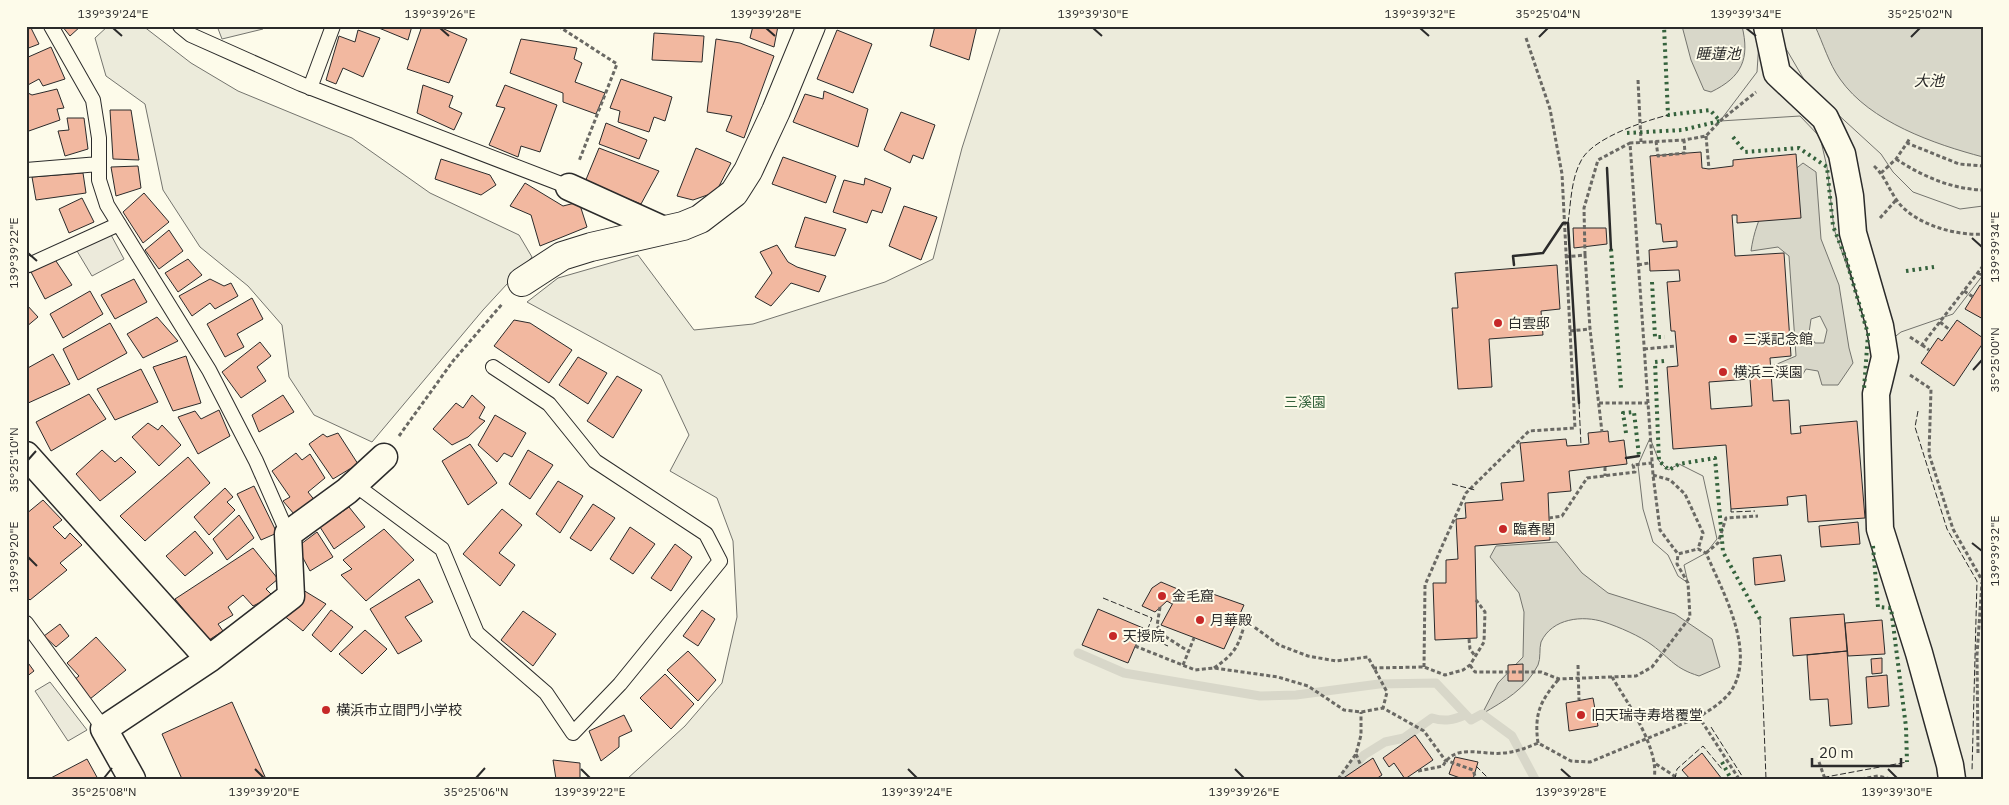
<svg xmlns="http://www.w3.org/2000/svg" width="2009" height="805" font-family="'IBM Plex Sans','Noto Sans JP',sans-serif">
  <rect width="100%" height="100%" fill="#fdfbea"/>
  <path fill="#ecebdb" stroke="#74746e" d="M108 26H143L191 63 238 91 352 138 430 193 519 235 532 257 483 310 372 442 314 415 289 377 282 325 248 286 200 247 163 190 145 104 106 76 95 38Z
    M1001 26H1983V779H627L685 726 722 683 737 617 733 541 717 498 670 471 689 435 661 375 527 302 558 278 638 255 694 330 753 324 885 282 933 259 962 148Z"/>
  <path fill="#eceadb" stroke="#74746e" d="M217 26H262L263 29 222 39Z
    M1760 26 1778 35 1809 88 1881 154 1893 172 1913 192 1960 209 1983 206V275L1953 314 1901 332 1883 346 1858 298 1834 229 1827 167 1820 137 1800 116 1720 121 1757 72Z
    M110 233 124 259 92 276 77 251Z
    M1650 438 1659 461 1668 470 1679 464 1703 476 1717 539 1706 553 1684 565 1688 583 1678 576 1668 555 1653 542 1643 509 1638 465Z
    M50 682 87 730 68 741 35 691Z"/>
  <path fill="#d8d7c9" stroke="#74746e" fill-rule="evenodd" d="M1682 26H1742C1750 59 1742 77 1711 92L1704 90 1691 60Z
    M1815 26H1983V157C1934 144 1870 122 1840 79 1829 64 1823 43 1815 26Z
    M1803 163 1816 172 1821 239 1839 285 1849 348 1853 363 1838 385H1822L1818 371 1806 369 1800 379 1778 377 1770 367 1796 356 1789 256 1778 247 1751 251C1756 215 1774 185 1803 163ZM1820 316 1827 330 1824 343H1815L1809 333 1811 319Z
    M1557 542 1582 573 1608 593 1675 614 1712 639 1720 667 1699 676C1674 668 1672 660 1652 645 1640 636 1619 627 1604 622 1583 615 1552 618 1541 642 1539 649 1541 658 1538 665 1526 689 1504 701 1482 714L1498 683 1523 657 1524 612 1519 593 1490 557 1496 546Z"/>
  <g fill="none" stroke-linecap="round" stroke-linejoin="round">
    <path stroke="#d8d7c9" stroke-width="9" d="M1078 653 1124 673 1260 696 1296 695 1379 684 1436 683 1471 720 1482 714 1512 736 1535 779
      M1342 779 1364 755 1385 742 1404 738 1432 718C1445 722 1453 720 1465 715"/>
  </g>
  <path fill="#f2b8a0" stroke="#2b2b2b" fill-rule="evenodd" d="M62 26H81L70 36Z
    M374 26H412L408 40Z
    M422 26H437L467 39 449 83 407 69Z
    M753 26H778L774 47 750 38Z
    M935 26H977L969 60 930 46Z
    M31 28 39 44 26 49V30Z
    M358 30 380 38 363 77 343 68 336 84 326 80 339 36 355 42Z
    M837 30 872 44 853 93 817 79Z
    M654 33 704 36 702 62 652 60Z
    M521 39 577 48 574 59 582 63 575 82 605 93 596 114 563 102V93L510 73Z
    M716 39 740 43 774 56 744 138 726 131 732 116 707 112Z
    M51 47 65 79 43 86 39 79 26 86V58Z
    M621 79 672 97 665 121 654 117 649 132 618 122 620 111 610 108Z
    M423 85 453 96 449 107 462 113 454 130 417 113Z
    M505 85 557 105 540 152 521 146 518 157 489 145 505 108 496 106Z
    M57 89 64 108 57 109 60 120 26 132V92L32 95Z
    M824 91 868 109 858 147 793 122 805 94 823 99Z
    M110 110H131L139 160 113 159Z
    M901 112 935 125 923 159 913 155 910 163 884 150Z
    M67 118H84L88 149 65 156 58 131 69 130Z
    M606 123 647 140 639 159 599 144Z
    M599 148 659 171 641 204 585 182Z
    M696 148 731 163 716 192 693 200 677 196Z
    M1701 152 1702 168 1709 169 1733 166V160L1796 154 1801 218 1737 223V215H1732L1735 256 1784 253 1791 356 1770 358 1773 401 1789 400 1791 434 1801 433 1800 426 1857 421 1865 518 1808 522 1806 495 1787 497 1788 505 1731 509 1726 445 1673 449 1667 367 1678 366 1675 331H1671L1667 282 1680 281 1679 270 1650 271 1649 250 1677 247V241L1663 242 1661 224H1656L1650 156ZM1750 379 1752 406 1711 409 1709 382Z
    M783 157 836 176 826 203 772 184Z
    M441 159 490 175 496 185 481 195 435 179Z
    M138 166 141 188 116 196 111 167Z
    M83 173 86 193 36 200 32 177Z
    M865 178 891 188 882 213 872 210 867 223 833 212 844 180 864 185Z
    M525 183 563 206 579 202 587 227 540 246 531 215 510 206Z
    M144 193 169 222 143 243 123 212Z
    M82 198 94 222 69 233 59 209Z
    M904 206 937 217 921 260 889 246Z
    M805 217 846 229 835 256 795 247Z
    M1573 228H1606L1607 244 1574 248Z
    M169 230 183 251 159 269 145 250Z
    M777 245 788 262 797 267 826 276 819 292 791 283 771 306 755 297 772 273 760 252Z
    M54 258 72 285 45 299 31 272Z
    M188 259 202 275 178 292 165 273Z
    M1557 265 1560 309 1541 311 1543 335 1489 339 1492 387 1458 389 1452 308H1458L1455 273Z
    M134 279 147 302 115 319 101 295Z
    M210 279 224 286 231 283 238 296 215 309 210 303 192 316 179 296Z
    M1980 285 1983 287V319L1965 309Z
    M90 291 103 314 63 338 50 314Z
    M252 298 263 319 237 334 244 347 225 357 207 324Z
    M26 304 38 317 26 327Z
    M157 317 178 341 143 358 127 334Z
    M514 320 530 323 572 350 549 383 494 346Z
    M1957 320 1983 338V343L1954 386 1921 363 1938 338 1942 341Z
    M110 323 127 353 78 380 63 349Z
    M260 342 271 356 257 367 266 381 241 398 222 372Z
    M53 354 70 384 26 404V369Z
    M186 356 201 403 173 411 153 367Z
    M578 357 607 373 588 404 559 385Z
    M141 369 158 402 115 420 97 389Z
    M617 376 642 390 613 438 587 421Z
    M89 394 106 419 51 451 36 422Z
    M283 395 294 412 259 432 252 415Z
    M472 395 485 407 479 418 485 421 468 437 452 445 433 429 456 403 463 408Z
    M219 410 230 436 198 454 178 417 195 411 201 419Z
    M495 415 526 433 512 457 504 453 497 462 478 445Z
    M148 423 158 430 162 425 181 445 159 466 132 437Z
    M1608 431 1609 442 1624 440 1627 464 1569 471 1571 491 1548 493 1550 540 1475 546 1477 638 1435 640 1433 583H1446V560L1458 559 1456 519 1466 518 1465 503 1503 500 1501 483 1524 481 1520 443 1566 439 1567 446 1581 445 1589 444 1588 433Z
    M338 433 358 464 333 479 309 444 323 434 327 437Z
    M470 444 497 483 468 505 442 461Z
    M102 450 115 462 121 457 136 472 100 501 76 474Z
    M528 450 553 465 530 499 509 484Z
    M296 453 302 460 310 454 325 478 308 492 316 502 294 514 283 501 290 497 272 471Z
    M188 457 210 483 145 541 120 516Z
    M558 481 583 496 560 533 536 514Z
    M254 486 277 533 261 540 237 494Z
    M225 488 233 497 227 502 235 510 209 535 194 517Z
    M43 500 62 520 53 527 65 539 70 533 82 545 60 563 67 570 30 600 26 596V526L29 524 26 522V514Z
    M593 504 615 518 591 551 570 538Z
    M349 507 365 527 334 549 320 527Z
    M502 509 522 525 499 553 515 565 500 586 463 554Z
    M239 515 254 538 227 560 213 539Z
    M1858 522 1860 544 1821 547 1819 526Z
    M630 527 655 544 633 574 610 559Z
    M384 529 414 560 366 601 341 575 352 569 343 560Z
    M195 531 213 553 185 576 166 556Z
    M317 532 333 557 310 571 297 547Z
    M675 544 692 557 671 591 651 578Z
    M253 548 278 579 266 589 273 596 253 606 243 595 228 607 233 615 218 624 223 631 209 640 175 599Z
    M1781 555 1785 581 1755 585 1753 558Z
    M419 579 433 602 405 617 422 641 398 654 370 609Z
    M1161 582 1180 590 1172 604 1167 601 1155 612 1142 606 1152 588Z
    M303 590 326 604 303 631 283 615Z
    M1180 590 1205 601 1210 593 1244 605 1224 649 1161 625Z
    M1098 609 1143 628 1128 663 1082 645Z
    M331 610 353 627 331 652 312 635Z
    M702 610 715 619 698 646 683 636Z
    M523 611 556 634 533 666 501 640Z
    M1844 614 1847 651 1793 656 1790 618Z
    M1882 620 1885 654 1848 656 1845 623Z
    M60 624 69 636 56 647 44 636Z
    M365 630 387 649 362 674 339 654Z
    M96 637 126 670 90 699 74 680 79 676 67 663Z
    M688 651 716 680 698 701 667 670Z
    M1847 651 1852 724 1830 726 1828 699 1810 700 1807 655Z
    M1882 658V673L1872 674 1871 659Z
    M26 660 34 671 26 677Z
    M1523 664V681H1508V665Z
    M665 674 694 704 671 729 640 698Z
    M1887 675 1889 706 1868 708 1866 677Z
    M1593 698 1598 726 1569 731 1566 703Z
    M232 702 266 779H182L162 734Z
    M624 715 632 731 619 737V747L601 761 589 731Z
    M1415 735 1433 760 1405 779 1394 763 1389 767 1383 758Z
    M1702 753 1722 779H1690L1682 770Z
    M1455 757 1478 762 1473 779H1463L1449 774Z
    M1373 758 1382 775 1376 779H1342Z
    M87 759 98 779H49Z
    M553 760 580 763V779H556Z"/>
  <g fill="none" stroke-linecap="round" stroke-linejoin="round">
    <defs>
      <path id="lane" d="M51 26 93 100 99 138V180L107 205 209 370 256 461 288 534
        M180 26 191 35 301 84 569 187
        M310 88 333 26
        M26 170 99 164
        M26 262 29 265 119 224
        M354 484 442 549 477 633 546 693 573 733 620 684 720 561 706 534 595 461 549 404 493 367
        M26 623 104 729"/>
      <path id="street" d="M1767 26 1777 73 1825 118 1842 154 1850 196 1853 233 1880 326 1885 357 1876 394 1880 529 1919 653 1950 765 1952 779
        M569 187 664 230
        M26 455 209 659 104 729 132 779
        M209 659 291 596 288 534 347 491 384 457"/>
      <path id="secondary" d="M522 282 562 256 591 247 683 226 700 219 734 193 748 171 776 111 811 26"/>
    </defs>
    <use href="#lane" stroke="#2b2b2b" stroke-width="16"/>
    <use href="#street" stroke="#2b2b2b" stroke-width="29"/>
    <use href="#secondary" stroke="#2b2b2b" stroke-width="30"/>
    <path stroke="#6a6964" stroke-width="3" stroke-dasharray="4 2.5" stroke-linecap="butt" d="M558 26 617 64 579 161
      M1638 80 1641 142
      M1706 136 1709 169
      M1656 141 1658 156 1685 153 1684 140
      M1907 143 1910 138
      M1896 159C1922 176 1951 189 1983 190
      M1874 166C1885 176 1889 190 1898 202 1915 224 1955 236 1983 234
      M1881 173 1896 159 1907 143 1959 164 1983 166
      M1983 209V214
      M1880 218 1896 200
      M1585 255 1584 208 1598 160 1630 143
      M1565 257 1585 255 1590 329 1602 432
      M1638 265 1649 263
      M1978 273 1983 275
      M1964 291 1973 297
      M1940 322 1950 330
      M1570 331 1590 329
      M1910 337 1922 345 1983 266
      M1922 345 1929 350
      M1644 349 1676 346
      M1910 375 1931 389 1929 454 1953 529 1983 582
      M1599 403H1648
      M399 436 453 361 503 303
      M1605 467V476
      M1653 475 1670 480 1685 494 1703 533 1698 549
      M1549 518 1562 516 1587 478 1635 472 1633 465 1652 463
      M1706 553 1718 543 1726 518 1758 516
      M1160 607 1157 626 1166 637 1188 651
      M1239 616 1279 645 1308 656 1336 661 1368 657 1387 692 1383 708
      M1469 639 1470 649 1475 656
      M1135 646 1195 670 1214 668 1278 677 1308 686 1344 710 1361 712 1383 708 1424 731 1445 760 1473 770 1476 779
      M1183 665 1194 638
      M1470 665 1475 672H1541L1559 679 1636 676 1652 667 1690 617 1688 583 1677 564 1678 554
      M1578 665 1579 700
      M1424 667 1425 585 1443 544 1466 493 1529 431 1575 428 1562 174 1550 109 1526 38
      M1214 668C1237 652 1238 646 1246 620
      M1373 668 1424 667 1445 675 1463 670 1470 665 1484 642 1485 612 1476 600
      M1612 677C1627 702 1660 749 1654 779
      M1538 743C1534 714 1540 701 1559 679
      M1978 753 1977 655 1982 582
      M1356 754 1361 766
      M1819 762 1825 779
      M1656 764 1679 779
      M1418 771 1443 766C1455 742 1484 756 1504 753 1516 752 1526 748 1538 743L1571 761 1590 762 1699 717
      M1338 779 1356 754 1361 735V712
      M1739 779 1699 717C1711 709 1727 700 1734 686 1754 647 1722 590 1706 553L1698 549 1678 554 1660 530 1653 475 1630 143 1684 140 1706 136 1720 121 1756 92
      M1861 779 1878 776 1891 779"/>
    <use href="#lane" stroke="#fdfbea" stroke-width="14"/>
    <use href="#street" stroke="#fdfbea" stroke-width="26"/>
    <use href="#secondary" stroke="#fdfbea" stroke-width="28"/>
    <path stroke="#34623c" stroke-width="4" stroke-dasharray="2.5 4" stroke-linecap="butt" d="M1627 133 1682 130 1720 121 1710 110 1668 115 1664 26
      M1733 137 1745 152 1799 148 1827 167 1833 226 1846 259 1868 334 1864 389
      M1611 249 1621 388
      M1906 271 1934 267
      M1652 282 1655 337H1665
      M1664 361 1655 362 1659 461 1669 470 1679 464 1715 458 1723 552 1760 619
      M1626 433 1623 413 1634 412 1639 456
      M1873 546 1878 607 1891 608 1906 727 1907 762
      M1722 762 1731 779"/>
    <path stroke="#2b2b2b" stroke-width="1" stroke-dasharray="6 2.5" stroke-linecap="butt" d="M1568 223C1571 202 1571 178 1582 159 1595 137 1645 121 1668 115
      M1579 403 1581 445
      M1918 411 1915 427 1947 529 1977 581 1972 771
      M1452 484 1475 490
      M1731 509V512L1755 511
      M1103 598 1152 618 1145 636 1168 646
      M1760 619 1766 779
      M1711 727 1744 779
      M1476 766 1488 778
      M1675 779 1677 769 1703 746 1722 769
      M1815 779 1907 762"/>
    <path stroke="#2b2b2b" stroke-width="2.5" d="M1607 168 1611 249
      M1514 265 1513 256 1543 253 1563 223H1568L1579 403
      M1626 458 1639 456"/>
  </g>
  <path fill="none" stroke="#2b2b2b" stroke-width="2" d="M113 28 122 36M440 28 449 36M766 28 775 36M1093 28 1102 36M1420 28 1429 36M1746 28 1756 36M1539 37 1548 28M1911 37 1920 28M1972 238 1982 247M28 253 37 261M1973 370 1982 360M28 460 36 451M1972 543 1982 551M28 557 37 566M255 769 264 778M581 769 590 778M908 769 917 778M1235 769 1244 778M1561 769 1571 778M1888 769 1897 778M104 778 112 768M476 778 485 768"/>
  <g fill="#c62828" stroke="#fdfbea" stroke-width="2">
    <circle cx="1498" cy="323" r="5"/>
    <circle cx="1733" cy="339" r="5"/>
    <circle cx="1723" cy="372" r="5"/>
    <circle cx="1503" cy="529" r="5"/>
    <circle cx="1162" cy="596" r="5"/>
    <circle cx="1200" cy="620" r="5"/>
    <circle cx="1113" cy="636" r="5"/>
    <circle cx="326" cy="710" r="5"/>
    <circle cx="1581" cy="715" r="5"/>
  </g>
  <g text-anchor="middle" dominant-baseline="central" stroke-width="4" stroke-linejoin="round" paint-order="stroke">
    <g font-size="14" fill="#2b2b2b" stroke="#fdfbea" text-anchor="start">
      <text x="1508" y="323">白雲邸</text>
      <text x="1743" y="339">三渓記念館</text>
      <text x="1733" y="372">横浜三渓園</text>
      <text x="1513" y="529">臨春閣</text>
      <text x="1172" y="596">金毛窟</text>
      <text x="1210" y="620">月華殿</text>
      <text x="1123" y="636">天授院</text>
      <text x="336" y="710">横浜市立間門小学校</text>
      <text x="1591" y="715">旧天瑞寺寿塔覆堂</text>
    </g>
    <g font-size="14" fill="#34623c" stroke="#fdfbea">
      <text x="1305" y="402">三溪園</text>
    </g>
    <g font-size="15" font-style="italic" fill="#2b2b2b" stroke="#fdfbea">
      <text x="1718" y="53">睡蓮池</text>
      <text x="1929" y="80">大池</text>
    </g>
  </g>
  <rect width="2009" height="805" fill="none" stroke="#fdfbea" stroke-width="55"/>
  <path d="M1812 758v8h89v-8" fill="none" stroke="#2b2b2b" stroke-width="2.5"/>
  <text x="1819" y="758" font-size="15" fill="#2b2b2b" stroke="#fdfbea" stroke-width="4" paint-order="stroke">20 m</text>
  <rect x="28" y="28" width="1954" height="750" fill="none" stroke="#2b2b2b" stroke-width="2"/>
  <g font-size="12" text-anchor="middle" fill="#2b2b2b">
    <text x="113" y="18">139°39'24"E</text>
    <text x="440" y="18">139°39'26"E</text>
    <text x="766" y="18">139°39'28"E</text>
    <text x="1093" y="18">139°39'30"E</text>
    <text x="1420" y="18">139°39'32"E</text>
    <text x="1548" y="18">35°25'04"N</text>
    <text x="1746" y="18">139°39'34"E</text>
    <text x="1920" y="18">35°25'02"N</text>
    <text transform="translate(1995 247) rotate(-90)" y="4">139°39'34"E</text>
    <text transform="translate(14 253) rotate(-90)" y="4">139°39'22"E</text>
    <text transform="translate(1995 360) rotate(-90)" y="4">35°25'00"N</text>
    <text transform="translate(14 460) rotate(-90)" y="4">35°25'10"N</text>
    <text transform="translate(1995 551) rotate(-90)" y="4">139°39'32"E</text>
    <text transform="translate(14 557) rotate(-90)" y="4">139°39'20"E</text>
    <text x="104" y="796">35°25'08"N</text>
    <text x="264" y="796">139°39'20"E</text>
    <text x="476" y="796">35°25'06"N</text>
    <text x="590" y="796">139°39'22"E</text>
    <text x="917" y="796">139°39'24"E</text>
    <text x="1244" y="796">139°39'26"E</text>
    <text x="1571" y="796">139°39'28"E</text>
    <text x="1897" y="796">139°39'30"E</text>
  </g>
</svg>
